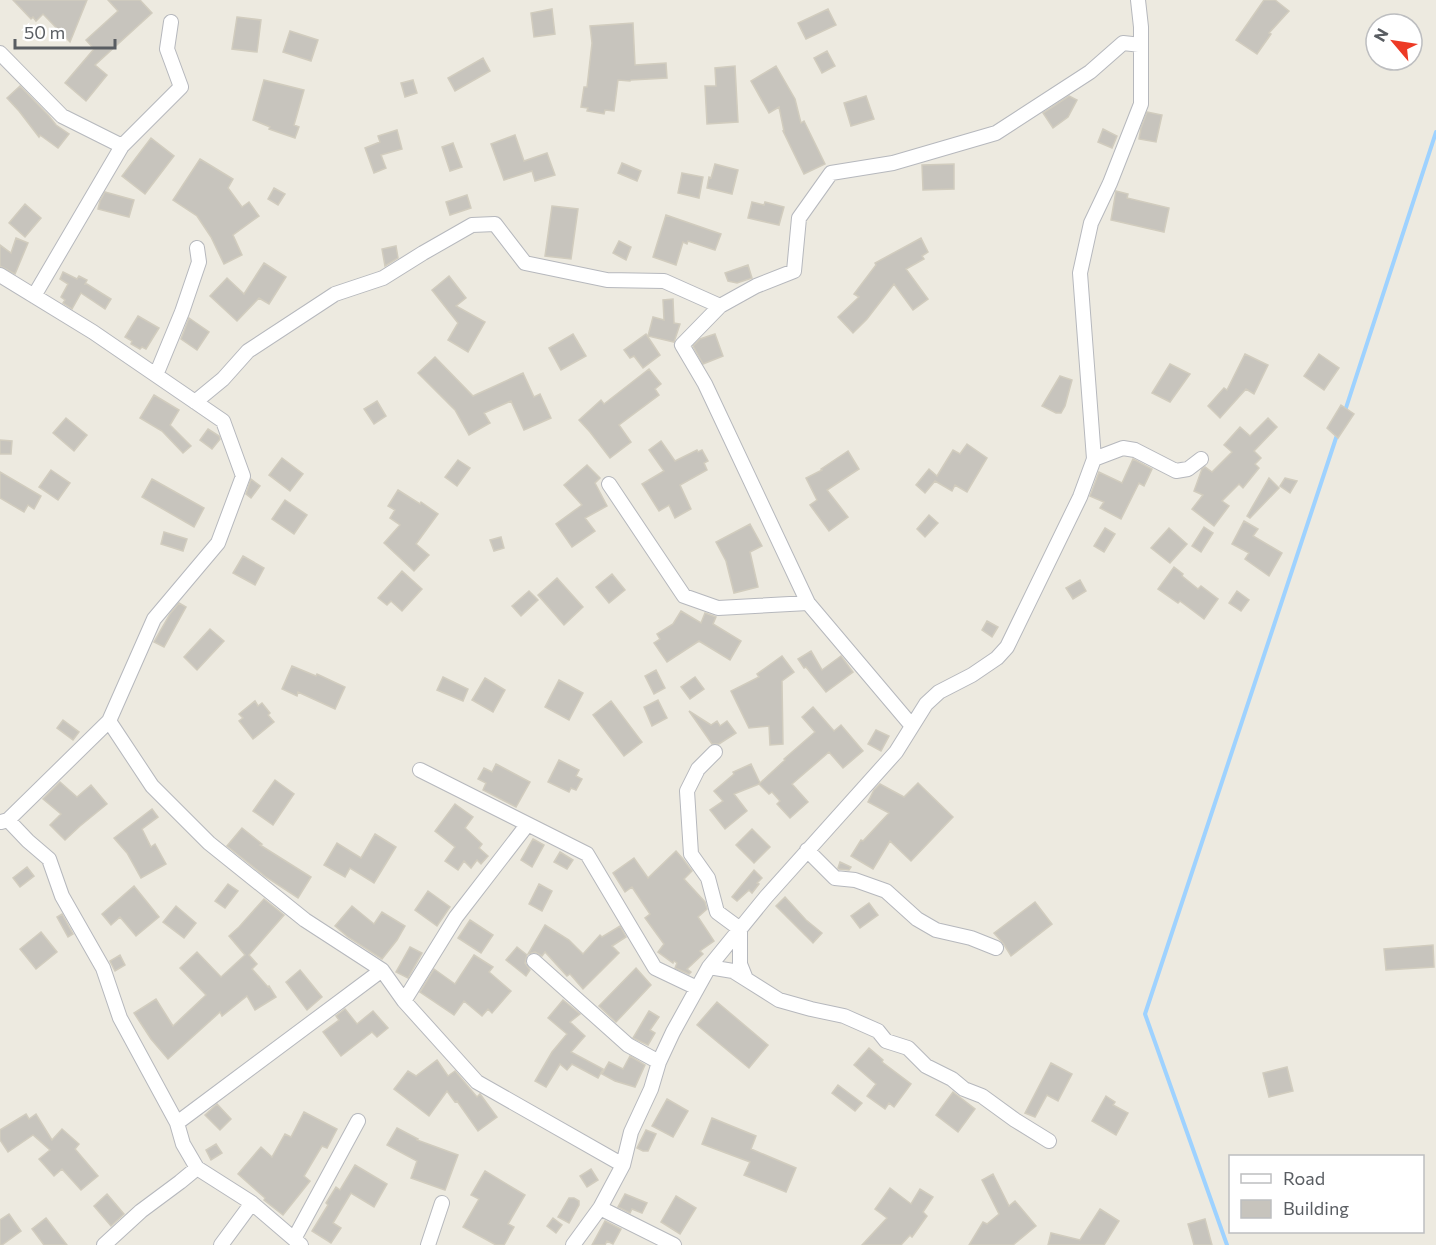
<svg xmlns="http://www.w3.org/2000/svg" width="1436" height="1245" font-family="Commissioner,sans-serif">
  <rect width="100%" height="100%" fill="#edeae0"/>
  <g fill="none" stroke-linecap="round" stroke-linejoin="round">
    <path stroke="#9ed2ff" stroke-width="4" d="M1345 411 1436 132
      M1227 1245 1145 1014 1338 432"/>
  </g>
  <path fill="#c7c4bd" stroke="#d1ccbe" stroke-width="1.5" d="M13 0H87L70 42 43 14 36 21 33 17 31 19Z
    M108 0H140L152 13 95 65 107 75 86 101 65 83 94 49 86 40 118 11Z
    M1264 0H1275L1289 11 1269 33 1271 34 1257 54 1236 40Z
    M552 9 555 34 534 37 531 13Z
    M828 9 836 25 806 39 798 23Z
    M237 17 261 20 257 52 232 49Z
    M633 23 635 65 666 63 667 78 631 80 630 81 618 80 614 111 605 110 604 114 587 111 588 108 581 107 584 87H587L592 43 590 26Z
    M290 31 318 40 311 61 283 52Z
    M827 51 835 66 822 73 814 58Z
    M483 58 490 71 455 91 448 78Z
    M735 66 738 122 707 124 705 86H716L715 68Z
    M776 66 795 99 801 123 804 121 825 164 804 174 783 131H784L779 107 769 113 751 81Z
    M264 80 304 90 294 125 299 127 295 138 269 129 270 127 253 120Z
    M413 80 417 93 405 97 401 83Z
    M20 86 49 116 56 125 69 134 58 148 40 135 39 137 19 111 7 98Z
    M866 96 874 119 851 126 844 103Z
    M1069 96 1077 100 1068 117 1053 128 1043 113Z
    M1147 112 1162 115 1156 142 1139 139 1141 128Z
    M1103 129 1117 136 1112 148 1098 142Z
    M397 130 402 149 381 155 386 168 374 173 365 148 380 142 378 136Z
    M515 135 524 161 547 153 555 175 535 181 532 171 504 180 491 144Z
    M151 138 174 156 145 194 122 176Z
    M453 143 462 167 450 171 442 147Z
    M200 159 233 179 228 188 242 207 249 202 259 216 233 235 242 255 224 264 211 237 197 216 173 200Z
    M622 163 641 171 637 181 618 173Z
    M715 164 738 170 732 194 707 188 709 177 711 178Z
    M954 164V189L923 190 922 165Z
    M682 173 703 177 699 198 678 193Z
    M274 188 285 194 278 205 268 199Z
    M1116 191 1128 194 1127 198 1169 208 1164 232 1111 220Z
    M105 192 134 200 129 217 98 209 100 201Z
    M467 195 471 208 450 215 446 202Z
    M752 202 764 205 765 202 784 207 779 225 748 218Z
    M25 204 41 218 25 237 9 223Z
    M552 206 578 209 571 259 545 256Z
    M666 215 721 234 715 250 688 241 687 244 683 242 676 265 653 257Z
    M16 238 28 243 15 274 0 266V245L11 253Z
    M921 238 928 252 922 256 924 259 906 269 928 299 913 310 894 284 867 319 853 333 838 317 859 297 854 294 876 265 875 263Z
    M619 241 631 247 626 260 613 253Z
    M396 246 398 258 385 266 382 249Z
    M264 263 286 277 269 304 259 298 237 321 210 296 227 278 244 294Z
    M748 265 752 278 737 283 728 281 725 273Z
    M63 272 77 279 79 276 87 280 85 284H87L111 299 105 309 81 293 72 309 63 303 65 300 61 297 68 284 60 279Z
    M449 276 466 298 456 306 485 322 468 352 448 340 458 323 432 290Z
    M673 299 674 323 680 324 674 342 648 336 653 317 664 320 663 300Z
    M138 316 159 328 146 349 142 347 140 349 131 344 132 341 125 337Z
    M189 318 209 332 197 350 181 339Z
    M573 334 586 356 561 370 549 348Z
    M646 334 660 355 643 368 634 356 630 358 624 350Z
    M715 334 723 356 703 364 693 346 700 339Z
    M1245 354 1268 365 1254 394 1246 389 1220 418 1208 406 1224 388 1227 390Z
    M1319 354 1339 368 1324 390 1304 376Z
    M435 357 473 396 523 373 534 397 540 394 551 418 524 430 511 401 484 413 490 423 469 435 455 410 418 373Z
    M1170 364 1190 374 1170 402 1152 393Z
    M649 369 661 384 655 389 659 395 619 425 631 442 610 458 590 432 579 420 601 400 604 404Z
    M1060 376 1072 380 1065 406 1061 413H1056L1042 406Z
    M154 395 179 410 170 425 191 446 183 453 162 431 140 418Z
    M377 401 386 416 374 424 364 409Z
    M1341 405 1354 414 1338 438 1327 428Z
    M66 418 87 435 74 451 53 433Z
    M1268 418 1277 427 1254 451 1261 458 1255 464 1259 468 1243 488 1239 484 1222 501 1229 506 1214 526 1192 509 1203 495 1194 491 1202 469 1205 467 1212 472 1232 452 1224 445 1240 427 1250 436Z
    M208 429 219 436 220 439 212 449 200 440Z
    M0 440 12 441 11 454H0Z
    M661 441 675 461 697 450 698 452 702 450 708 461 704 463 707 470 680 485 691 509 675 518 669 505 659 511 642 484 664 471 649 450Z
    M967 444 987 458 967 492 955 485 952 491 935 481 925 493 916 485 929 469 937 476 953 450 960 454Z
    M848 451 859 469 827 490 848 517 829 531 810 505 817 500 806 478 822 470 821 469Z
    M282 458 303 474 290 491 269 475Z
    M1133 459 1152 469 1144 486 1139 483 1121 519 1100 508 1104 502 1090 496 1099 472 1122 483Z
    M458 460 470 468 457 486 445 477Z
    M587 465 600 478 595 483 607 506 585 518 595 531 572 547 556 524 582 505 564 485Z
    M51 470 70 483 58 500 39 487Z
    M0 472 41 496 34 509 28 505 24 512 0 498Z
    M1269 478 1279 488 1250 518 1247 516Z
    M1285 478 1297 481 1290 493 1280 486Z
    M152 479 204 508 194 527 142 497Z
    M251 479 260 486 251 498 246 494Z
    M398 490 420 504 421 502 438 514 416 544 429 555 414 571 384 543 400 525 390 518 395 510 388 506Z
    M285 500 307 515 294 534 272 519Z
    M929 515 938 523 925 537 917 529Z
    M1244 521 1258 529 1253 536 1282 553 1269 576 1245 559 1249 553 1232 544Z
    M750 524 762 546 750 552 758 587 734 593 726 561 716 542Z
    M1204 527 1213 533 1201 552 1192 546Z
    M1105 528 1115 534 1104 552 1094 546Z
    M1169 528 1187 544 1170 563 1151 548Z
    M164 532 187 539 183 551 161 544Z
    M501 537 504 548 494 551 490 540Z
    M243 556 264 568 255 585 233 573Z
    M1174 567 1183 574 1182 576 1198 589 1201 586 1218 599 1204 619 1180 601 1178 603 1158 589Z
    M402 571 422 589 402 611 391 601 387 605 378 598Z
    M612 574 625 590 609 603 596 587Z
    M557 578 583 607 564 625 538 595Z
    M1080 580 1086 591 1073 599 1066 588Z
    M529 591 538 600 521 616 512 606Z
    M1237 591 1249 600 1241 611 1229 603Z
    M179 603 186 607 164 647 154 642 170 614Z
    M681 611 701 623 705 613 716 617 713 624 741 641 730 660 699 641 667 662 654 643 660 639 657 634 673 624Z
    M987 621 998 627 992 637 982 630Z
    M210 629 224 641 197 670 184 657Z
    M811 651 822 670 841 656 853 672 826 692 806 667 804 668 798 659Z
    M782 656 794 672 782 681 783 744 770 745 769 726 749 728 731 691 759 677 757 674Z
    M292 666 316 676 317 674 345 687 335 709 298 692 297 696 282 689Z
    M656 670 665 688 654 694 645 676Z
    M443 677 468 689 463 701 437 690Z
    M695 677 704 689 690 699 681 687Z
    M485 678 505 690 493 712 472 700Z
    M559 680 583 693 569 720 545 707Z
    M658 700 667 718 652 726 644 707Z
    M255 701 258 706 262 703 270 713 268 715 274 722 253 739 239 721 243 718 239 714Z
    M611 701 642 742 624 756 593 715Z
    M813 707 834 731 841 725 863 751 843 768 829 752 792 784 808 802 790 818 777 804 780 801 772 792 769 794 759 784 734 794 747 811 725 829 710 810 723 801 714 791 734 774 733 772 751 764 760 783 785 760 784 759 815 732 802 717Z
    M689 711 711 725 717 721 720 726 727 721 736 733 719 744H712Z
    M63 720 79 732 73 740 57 728Z
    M876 730 889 736 881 751 868 744Z
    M559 760 579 770 576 776 582 779 576 790 571 788 569 792 548 782Z
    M496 764 530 782 516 807 483 790 486 783 478 779 484 768 492 772Z
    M275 780 294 794 273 825 253 811Z
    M60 782 77 797 91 785 107 804 80 826 65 840 50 825 61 814 43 799Z
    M918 783 953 817 911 861 890 841 873 869 851 856 861 840 863 841 889 813 868 802 874 790 880 784 904 797Z
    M455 804 473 817 465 828 482 844 479 848 488 856 481 864 477 860 471 868 464 861 458 870 445 861 455 847 435 831Z
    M152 809 158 817 142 829 151 847 155 844 166 864 141 878 127 853 114 838Z
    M242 828 262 844 260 845 311 877 298 898 266 877 227 846Z
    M752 829 770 847 754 863 736 845Z
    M375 834 396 847 374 883 350 868 345 877 324 865 337 843 361 858Z
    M533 839 544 845 532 867 521 860Z
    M676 851 683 859 692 871 684 879 705 902 707 909 698 917 714 941 700 951 703 954 687 969 691 972 689 974 675 968 677 963 674 961 673 963 658 952 664 944 645 918 650 914 632 887 625 892 613 873 634 858 648 878Z
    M560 852 573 860 567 869 554 862Z
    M840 862 851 867 849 870 839 869 838 868Z
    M27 867 34 876 20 887 13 878Z
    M754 870 762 878 757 883 759 884 752 893 749 890 737 901 732 897Z
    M228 884 238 891 225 908 215 901Z
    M539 884 552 891 542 911 529 904Z
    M134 886 159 917 136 936 120 917 111 925 102 914Z
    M428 891 450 907 437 926 415 910Z
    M785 897 806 920 822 933 813 943 776 906Z
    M264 899 284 915 249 955 257 964 252 969 268 987 269 986 276 997 255 1010 247 996 222 1016 220 1012 168 1059 151 1039 134 1013 156 999 173 1026 206 995 180 968 197 952 221 977 245 955 229 936 239 927Z
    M1035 902 1052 924 1011 956 1003 943 994 933Z
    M869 903 878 915 860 928 851 916Z
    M176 906 196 923 184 938 163 922Z
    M352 906 374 924 382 912 405 926 397 940 382 959 348 937 335 926Z
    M62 914 73 934 68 937 57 917Z
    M470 920 493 935 481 953 458 938Z
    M545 925 569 940 583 954 600 935 602 937 620 926 626 937 612 946 619 953 583 989 570 974 567 976 545 952 542 956 535 952 528 954Z
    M41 932 57 952 36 969 20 949Z
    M1433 945 1434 967 1386 970 1384 949Z
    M410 947 422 953 408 978 396 972Z
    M517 947 527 955 525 963 530 970 526 976 506 960Z
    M120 955 125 965 115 971 110 961Z
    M474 955 493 967 489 972 511 991 492 1013 488 1009 482 1016 464 1001 454 1015 420 992 434 969 455 984Z
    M636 968 651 985 616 1022 599 1006Z
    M300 970 322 997 307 1010 286 982Z
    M563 1000 580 1014 570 1022 585 1036 571 1052 603 1069 598 1078 572 1064 567 1070 560 1064 546 1087 535 1081 552 1052 567 1034 548 1018Z
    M717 1002 768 1045 749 1068 697 1025Z
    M345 1009 357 1024 373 1011 388 1028 377 1037 372 1032 341 1056 323 1032 339 1020 336 1016Z
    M649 1011 659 1017 650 1030 655 1033 648 1045 633 1038Z
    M869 1048 883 1060 882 1062 911 1084 894 1107 889 1103 885 1109 867 1096 876 1084 854 1065Z
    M630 1056 645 1065 635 1087 615 1081 602 1074 609 1062 623 1069Z
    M437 1060 448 1076 455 1071 477 1097 480 1094 497 1117 478 1131 457 1101 455 1102 447 1091 429 1116 394 1089 408 1071 416 1076Z
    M1051 1063 1072 1074 1058 1101 1047 1095 1035 1117 1025 1113Z
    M1287 1067 1293 1091 1269 1097 1263 1073Z
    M838 1085 862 1103 855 1111 832 1093Z
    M953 1092 975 1109 958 1132 936 1115Z
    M1106 1096 1115 1102 1113 1105 1128 1113 1116 1135 1092 1121Z
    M667 1099 688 1111 673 1137 652 1126Z
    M217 1104 231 1119 220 1130 205 1115Z
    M304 1112 337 1129 327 1148 322 1146 304 1176 310 1181 283 1215 264 1200 265 1198 238 1174 261 1147 272 1157 285 1134 291 1137Z
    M26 1114 29 1119 36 1114 52 1140 62 1129 79 1144 75 1149 98 1176 81 1190 62 1169 54 1176 39 1159 50 1150 33 1135 8 1152 0 1140V1130Z
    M712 1118 756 1136 751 1149 796 1168 786 1192 744 1175 750 1162 702 1144Z
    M397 1128 418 1139 417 1140 458 1155 445 1190 411 1178 417 1161 387 1145Z
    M646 1130 656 1134 648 1151H643L637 1148Z
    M216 1144 222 1153 211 1160 206 1150Z
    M355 1165 387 1184 374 1207 351 1193 333 1223 341 1228 331 1243 312 1231 328 1205 326 1203 336 1187 340 1190Z
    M591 1169 598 1180 587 1187 580 1176Z
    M485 1171 525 1195 508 1224 514 1227 504 1245H496L463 1227 479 1199 471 1195Z
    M993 1174 1009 1206 1015 1201 1036 1226 1013 1245H969L983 1222 987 1224 999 1214 982 1180Z
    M890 1188 911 1204 920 1189 933 1197 923 1212 927 1216 912 1237 910 1235 901 1245H862L887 1218 875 1209Z
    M107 1194 124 1214 111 1226 94 1206Z
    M625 1194 647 1203 642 1213 632 1209 630 1213 618 1207Z
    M676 1196 696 1208 680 1234 661 1222Z
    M569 1198H574L579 1201V1205L569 1223 558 1217Z
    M1100 1209 1119 1221 1104 1245H1048L1051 1233 1080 1240Z
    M9 1214 21 1231 2 1245H0V1220Z
    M46 1218 67 1245H44L32 1229Z
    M553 1218 562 1225 556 1233 547 1226Z
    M1205 1219 1212 1245H1194L1188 1224Z
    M605 1221 621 1229 613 1244 607 1241 605 1245H592Z"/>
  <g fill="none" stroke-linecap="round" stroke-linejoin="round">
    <defs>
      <path id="minor" d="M0 53 62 116 122 146
        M0 275 93 332 223 421 243 476 218 543 154 619 109 721 8 820
        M34 296 122 146 181 87 167 49 171 22
        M156 375 182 312 199 262 197 248
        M195 402 223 379 248 351 335 294 383 278 423 253 472 225 495 224 525 263 607 280 664 281 720 306
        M1094 459 1123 448 1135 450 1176 471 1188 469 1201 459
        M609 484 684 596 718 608 808 603
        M109 721 152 786 209 843 305 920 382 970 404 1001 477 1082 623 1165
        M912 726 808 603 705 384 682 345 720 306 756 286 794 271 799 218 831 173 893 163 996 133 1090 72 1123 43 1141 45
        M715 752 698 769 687 791 691 854 708 878 717 912 740 929V964L746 979
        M420 770 587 854 655 968 697 988
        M1 822 8 820 28 841 49 859 62 896 103 968 120 1018 177 1123 183 1144 197 1168 252 1203 301 1245
        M807 850 835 878 855 880 886 891 917 919 936 930 971 938 996 948
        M534 961 628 1045 659 1062
        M709 967 733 971 779 1000 811 1009 844 1016 878 1031 886 1041 908 1048 926 1066 952 1079 964 1089 982 1096 1015 1120 1049 1141
        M404 1001 456 917 527 825
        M177 1123 382 970
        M600 1208 674 1245
        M294 1239 358 1121
        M104 1245 141 1211 180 1182 197 1168
        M221 1245 252 1203
        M428 1245 442 1203
        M573 1245 600 1208 623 1165 631 1132 651 1089 659 1062 673 1032 709 967 766 897 896 752 926 704 939 692 972 675 997 658 1007 647 1080 497 1094 459 1080 273 1091 223 1110 183 1141 104V27L1138 0"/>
    </defs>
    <use href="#minor" stroke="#b6b8bd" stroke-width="16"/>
    <use href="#minor" stroke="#fff" stroke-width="14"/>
  </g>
  <rect x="1229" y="1155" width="195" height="78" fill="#ffffff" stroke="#bdbec0" stroke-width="1.5"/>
  <rect x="1241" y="1174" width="30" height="9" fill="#ffffff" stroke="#bdbec0" stroke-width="1.5"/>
  <text x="1283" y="1185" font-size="18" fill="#595d62">Road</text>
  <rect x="1241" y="1200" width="30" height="18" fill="#c7c4bd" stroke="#bdbec0" stroke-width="1.5"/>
  <text x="1283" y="1215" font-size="18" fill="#595d62">Building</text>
  <g transform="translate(1394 42) rotate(299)"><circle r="28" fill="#ffffff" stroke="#bdbec0" stroke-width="1.5"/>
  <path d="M0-4.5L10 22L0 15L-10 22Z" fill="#ed3a25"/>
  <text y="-9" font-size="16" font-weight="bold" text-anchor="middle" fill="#595d62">N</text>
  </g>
  <path d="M15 39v9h100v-9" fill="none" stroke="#595d62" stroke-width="3"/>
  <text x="24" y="39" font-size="18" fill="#595d62" stroke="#ffffff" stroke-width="4.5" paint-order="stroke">50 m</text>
</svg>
